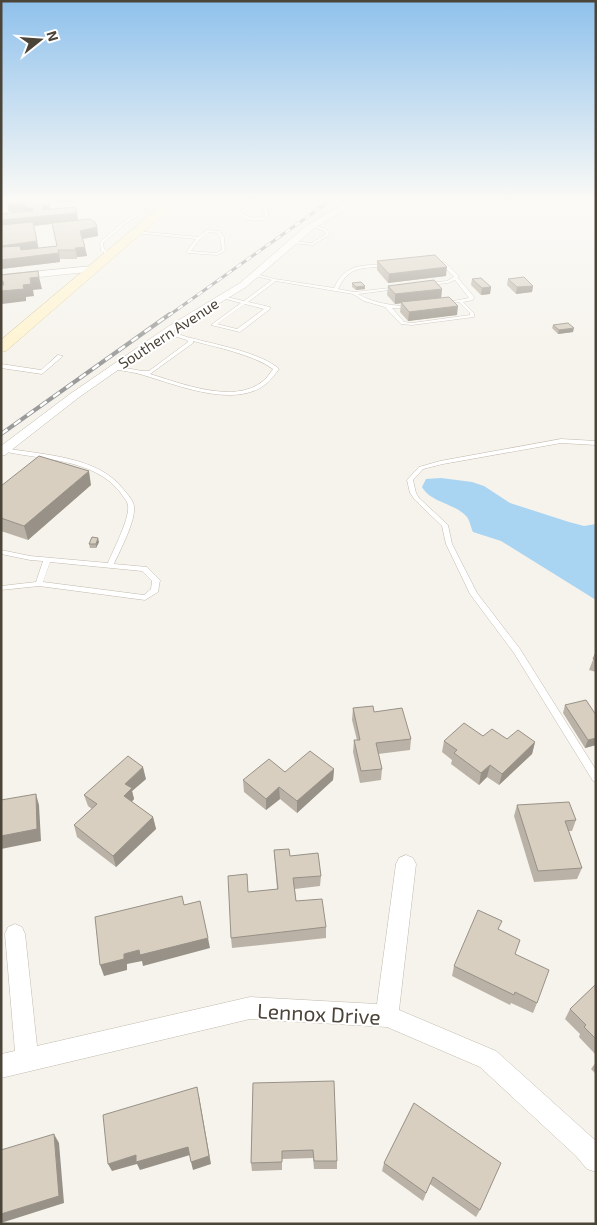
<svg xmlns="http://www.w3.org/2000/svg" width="597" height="1225" font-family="'Exo 2',sans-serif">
  <rect width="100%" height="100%" fill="#f6f3ec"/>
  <path fill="#a9d4f2" d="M441 478 472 482 484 486 510 503 569 522 584 526 596 524V600L501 541 473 532C471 528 470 521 467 517 455 503 431 503 422 487L426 479Z"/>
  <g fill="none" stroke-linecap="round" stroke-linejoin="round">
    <defs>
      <path id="lane" d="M229 198H233C241 216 246 219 265 217L261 198H265L269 218C248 225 238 218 229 198Z
        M156 206H166L168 207 148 210 140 214 125 224 103 243 104 249 111 253V255H109L101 251 100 242C118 227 132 212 156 206Z
        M312 224 326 229 330 234 313 245 290 243V241H291L312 243 326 234 324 231 312 226Z
        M207 230 219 231 224 237 225 251 217 255 188 253 186 252 196 239 136 233 134 232 136 231 198 237ZM209 232 217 233 220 237 222 250 216 253 191 251 200 239Z
        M439 261 446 263 459 276 458 278 474 297 473 300 463 302 474 313V317L412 325 401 324 385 307 364 301 353 294 276 281 248 302 270 307V309L240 332 211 325 241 303 222 298V296L244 301 272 280 252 275V273L275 279 334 288C346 263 361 266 386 264H388V266C364 269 350 264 338 289L354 292 399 287V288L397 289 358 294C375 304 392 305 411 307V309H409L392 308 404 322 412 323 470 315V313L459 302 445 304 443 303 469 298 455 280 448 283 428 285 426 284 428 283 447 281 454 277C449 271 443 266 437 262ZM245 304 264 309 237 329 217 324Z
        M164 331C173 331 182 336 191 338 214 344 262 353 279 369 275 374 271 380 266 384 235 409 177 385 143 375 134 372 123 371 113 369L112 368 115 366 142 371H149L188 342 187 340 164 333ZM193 341C216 347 254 355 273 369 270 373 267 378 263 381 235 405 180 383 150 374L193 343Z
        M58 355 63 356 42 374 1 368V364L41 370Z
        M561 439 596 441V445L561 443 443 464 423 469 413 480 416 493 419 498 448 525 452 544 477 593 520 649 596 770V782L593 781 514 653 470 594 446 544 442 526 415 500 410 493 407 480 419 467 440 461Z
        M4 448C43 455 99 456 124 490 128 495 133 500 134 506 136 521 120 550 114 564L147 567 160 580 158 592 145 600 39 586 1 590V586L36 582 43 561 30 560 1 554V550L30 556 108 563C113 550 130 519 128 505 127 500 122 496 120 492 93 458 41 460 2 451L1 450ZM50 562 142 571 152 581 151 589 144 595 43 582Z"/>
      <path id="street" d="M353 198H362L312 230 246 287 175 330 78 398 5 455 1 456V446L70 394 169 326 240 283 306 226Z
        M93 266 97 269 96 271 1 281V275Z
        M406 855 413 858 416 864 399 1010 496 1051 596 1141V1172L587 1169 576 1156 480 1067 387 1027 250 1019 1 1078V1054L15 1051 5 934 8 927 15 924 22 927 25 934 37 1046 250 997 377 1004 396 864 399 858Z"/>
      <path id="secondary" d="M170 198H182L6 351 1 352V340Z"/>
    </defs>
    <use href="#lane" stroke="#c2bbae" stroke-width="1"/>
    <use href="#street" stroke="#c2bbae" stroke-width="1"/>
    <use href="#secondary" stroke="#d6c79b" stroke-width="1"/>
    <use href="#lane" fill="#fff" fill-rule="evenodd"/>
    <use href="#street" fill="#fff" fill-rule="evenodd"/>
    <use href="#secondary" fill="#fff3cd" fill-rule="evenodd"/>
    <defs>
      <path id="rail-far1" d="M168 316 334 198"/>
      <path id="rail" d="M1 434 170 314"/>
    </defs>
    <use href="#rail-far1" stroke="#9a9a9a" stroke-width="3"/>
    <use href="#rail" stroke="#9a9a9a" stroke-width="4"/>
    <use href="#rail-far1" stroke="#fff" stroke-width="2" stroke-dasharray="6" stroke-linecap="butt"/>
    <use href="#rail" stroke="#fff" stroke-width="2.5" stroke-dasharray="8" stroke-linecap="butt"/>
  </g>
  <path fill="#bab2a6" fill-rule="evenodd" d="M1 198H48L51 209 77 213 78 220 97 227 98 236 83 239 87 256 77 257V259H60V262L1 269V214L26 211 9 212 7 199ZM52 224 57 246 38 248 34 226Z
    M377 261 446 276 388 283 377 270Z
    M472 279 491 287 490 294 481 295 471 285Z
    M508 279 533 286 532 292 516 294 507 285Z
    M352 283 365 289 356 290 352 287Z
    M388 286 442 289 441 298 457 315 408 321 400 312 401 303 395 304 387 295Z
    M553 325 573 332 558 334 552 328Z
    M91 485 28 540 1 531V486Z
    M99 542 96 548H90L89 544Z
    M596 652V672L589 670Z
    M565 705 596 715V745L585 748 563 713Z
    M353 708 411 739 410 750 378 754 382 769 381 780 360 783 353 752 354 740H357L352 720Z
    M483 736 507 739 535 742 532 754 499 785 487 777 479 785 451 764 452 760 442 752 444 741Z
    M334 769 333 780 297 813 280 799 266 810 244 792 243 780 285 772Z
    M146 779 132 791 134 799 132 802 153 817 156 829 116 867 77 837 74 825 92 809 88 806 84 795Z
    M517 805 576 820 572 831H569L582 868 577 879 534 882 514 816Z
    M274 850 290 856 321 876 320 886 295 889 296 901 326 927V938L232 948 231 938 249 892 277 889Z
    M499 930 515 954 537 1003 533 1013 511 1003 510 1005 452 976 454 966Z
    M596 984V1055L579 1037 580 1034 565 1019 570 1009Z
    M596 1062V1074L591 1069Z
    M253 1083 337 1161V1169H314L313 1158 282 1159V1170L252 1171 251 1163Z
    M414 1103 480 1210 476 1217 430 1184 423 1201 382 1171 384 1163Z"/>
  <path fill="#979187" d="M55 198H82L83 201 56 203Z
    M88 198H111L88 200Z
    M25 202 26 211 9 212 7 204Z
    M42 206H50L52 214 44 215Z
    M26 208H33L34 216 27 217Z
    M77 213 78 221 2 229 1 225V220Z
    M97 227 98 236 81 239 80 231Z
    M37 241 39 250 59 253 60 262 1 269V246Z
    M85 247 87 256 77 257 75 248Z
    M447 267 446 276 388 283 389 274Z
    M39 277 42 289 33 290 34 296 26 297V301L2 304 1 300V281Z
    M365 286V289L356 290V287Z
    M533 286 532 292 516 294 517 287Z
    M491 287 490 294 481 295 482 288Z
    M442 289 441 298 395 304V294Z
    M458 306 457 315 408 321 409 312Z
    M574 328 573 332 558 334 559 330Z
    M89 471 91 485 28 540 24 526Z
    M98 538 99 542 96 548V544Z
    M596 738V745L585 748 588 740Z
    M535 742 532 754 499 785 502 774Z
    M490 765 487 777 479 785 481 773Z
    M143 767 146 779 132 791 134 799 126 807 124 796 125 784Z
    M334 769 333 780 297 813V801Z
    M279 787 280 799 266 810V799Z
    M36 794 39 805 41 841 1 849V836Z
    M153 817 156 829 116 867 113 856Z
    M208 938 210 948 143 966 142 961 127 964V970L104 976 100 965 124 954 139 950Z
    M199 1096 211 1164 193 1170 191 1162Z
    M54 1134 59 1143 64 1203 1 1223V1214Z
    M188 1147 190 1155 140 1170 137 1164 112 1171 108 1164 136 1155Z"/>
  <path fill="#d8cfc1" stroke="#979187" d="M7 198H48L50 206H42L43 210 75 207 77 213 1 220V214L33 211V208H26L25 202 7 204Z
    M90 219 95 222 97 227 80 231 85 247 75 248 76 250H58L59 253 1 260V247L20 246 21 250 57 246 52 223Z
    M33 222 37 241 1 246V225Z
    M435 255 447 267 389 274 377 261Z
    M38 271 39 277 30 278 31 284 23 285 24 289 1 291V285H4L3 281H1V275Z
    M524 277 533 286 517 287 508 279Z
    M481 278 491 287 482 288 472 279Z
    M434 280 442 289 395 294 388 286Z
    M361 282 365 286 356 287 352 283Z
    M449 297 458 306 409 312 401 302Z
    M568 323 574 328 559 330 553 325Z
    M39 456 89 471 24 526 1 518V486Z
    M92 537 98 538 96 544H89Z
    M596 652V659H593Z
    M586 700 596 715V738L588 740 565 705Z
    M373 706 374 712 402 708 411 739 376 743 382 769 361 771 354 740H360L353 708Z
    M464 723 483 736 492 729 507 739 518 730 535 742 502 774 490 765 481 773 454 753 457 750 444 741Z
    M310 751 334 769 297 801 279 787 266 799 243 780 269 759 285 772Z
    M128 756 143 767 125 784 132 788 124 796 153 817 113 856 74 825 97 804 84 795Z
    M36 794 37 829 1 836V800Z
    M569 802 576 820 565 821 582 868 538 871 517 805Z
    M289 849 290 856 318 853 321 876 293 878 296 901 322 899 326 927 231 938 228 876 247 874 248 892 278 889 274 850Z
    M182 896 184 905 200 901 208 938 140 955 139 950 124 954V959L100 965 95 917Z
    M478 910 502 921 498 929 520 940 515 954 549 970 537 1003 515 992 514 995 454 966Z
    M596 984V1039L584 1027 586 1025 570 1009Z
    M334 1081 337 1161H314L313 1150 282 1151V1162L251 1163 253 1083Z
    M197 1087 209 1156 191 1162 188 1147 136 1162V1155L108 1164 103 1115Z
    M414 1103 501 1163 480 1210 433 1177 426 1193 384 1163Z
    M54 1134 59 1196 1 1214V1150Z"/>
  <linearGradient id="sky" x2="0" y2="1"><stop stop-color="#8fc1ec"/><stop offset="0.54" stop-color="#fbfaf6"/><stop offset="1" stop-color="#fbfaf6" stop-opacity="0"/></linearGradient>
  <rect width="597" height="370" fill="url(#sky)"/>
  <g text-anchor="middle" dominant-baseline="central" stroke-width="4" stroke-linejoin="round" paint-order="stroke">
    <g font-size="15" fill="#4b4439" stroke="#fff">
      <text transform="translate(168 333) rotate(-33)">Southern Avenue</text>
    </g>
    <g font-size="21" fill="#4b4439" stroke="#fff">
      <text transform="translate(319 1013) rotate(3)">Lennox Drive</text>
    </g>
  </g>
  <rect width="597" height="1225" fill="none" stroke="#4b4439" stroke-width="5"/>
  <g transform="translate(40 40) rotate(73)" stroke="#ffffff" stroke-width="4" paint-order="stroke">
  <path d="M0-4L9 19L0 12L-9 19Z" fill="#4b4439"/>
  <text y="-8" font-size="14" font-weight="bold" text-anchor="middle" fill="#4b4439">N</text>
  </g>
</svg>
